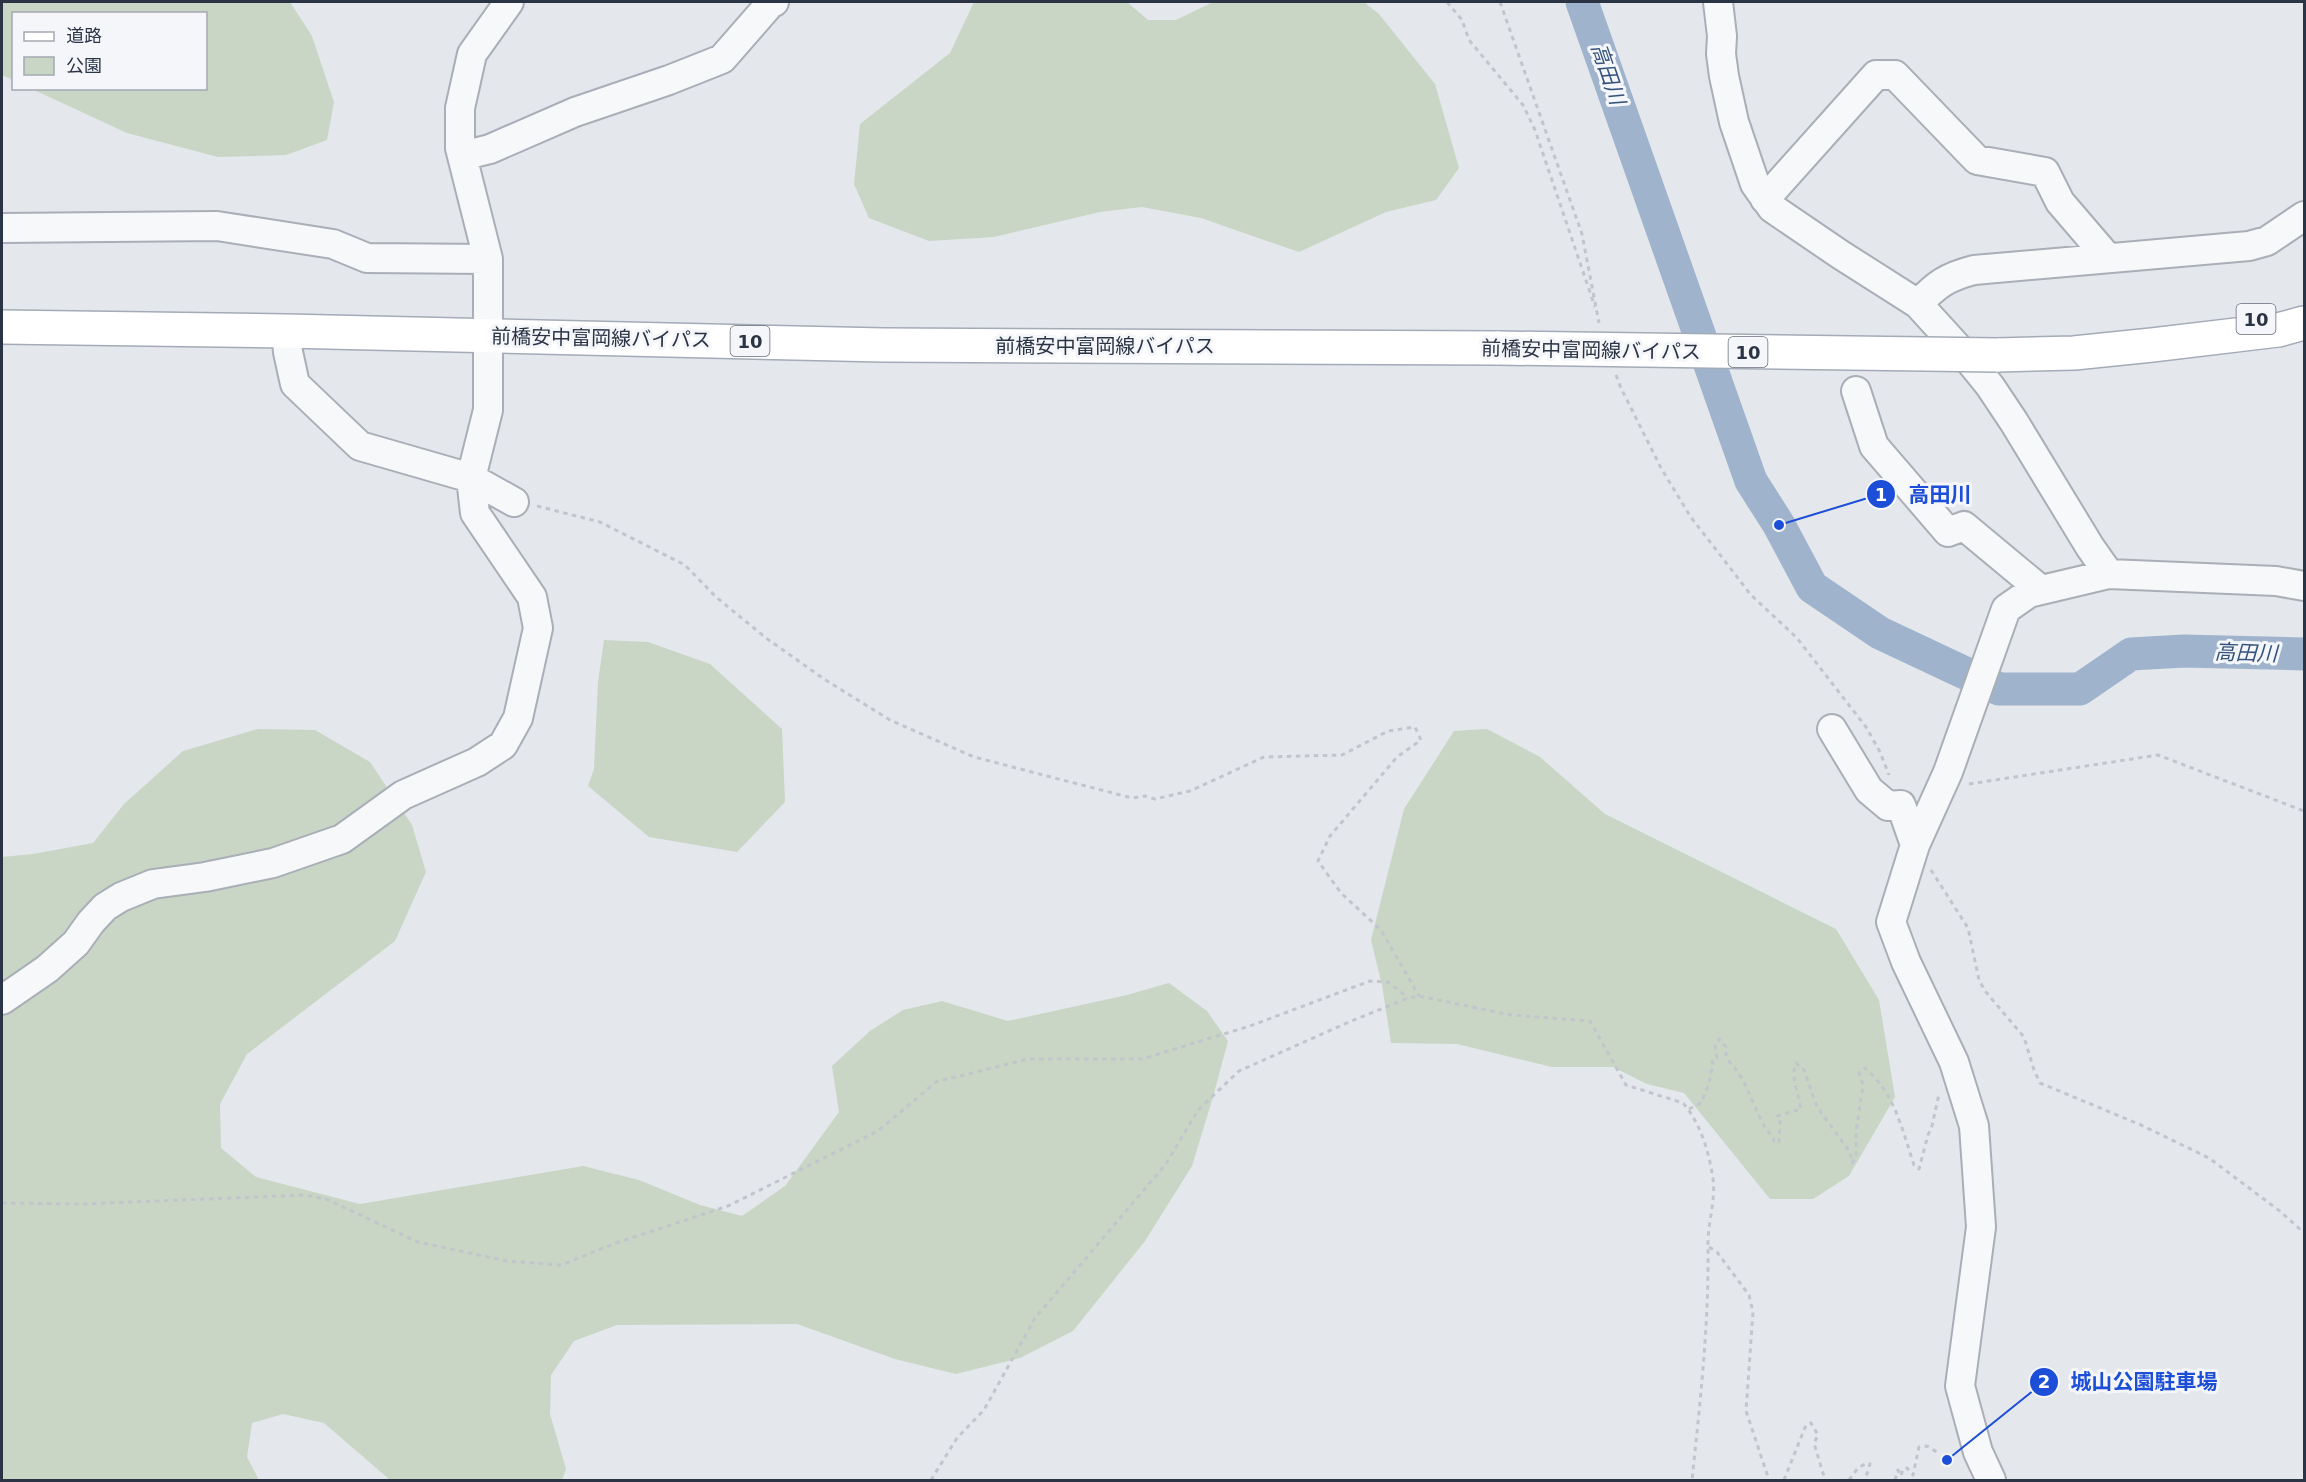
<svg xmlns="http://www.w3.org/2000/svg" width="2306" height="1482" font-family="'DejaVu Sans','Noto Sans JP',sans-serif">
  <rect width="100%" height="100%" fill="#e4e7ec"/>
  <path fill="#c9d6c5" d="M2 2H290L312 36 334 102 327 140 286 155 218 157 127 133 32 89 206 88V14H14L13 80 2 75Z
    M974 2H1127L1148 20H1176L1213 2H1364L1379 14 1435 84 1459 168 1436 200 1386 212 1299 252 1201 218 1142 207 1100 212 994 237 929 241 869 218 854 184 860 124 950 53Z
    M604 640 648 642 710 664 782 729 785 802 737 852 649 837 588 786 594 769 598 682Z
    M258 729 315 730 370 762 412 825 426 872 395 941 247 1054 220 1104 221 1148 256 1177 360 1204 583 1166 639 1180 700 1205 742 1216 785 1186 839 1112 832 1066 870 1031 903 1010 942 1001 1008 1021 1127 995 1169 983 1207 1011 1228 1041 1213 1097 1192 1166 1145 1241 1073 1331 1020 1358 956 1374 895 1359 797 1324 617 1325 574 1341 551 1375 550 1414 566 1469 562 1480H390L324 1423 283 1414 252 1423 247 1457 259 1480H2V857L33 854 93 843 124 804 183 751Z
    M1487 729 1540 757 1605 814 1836 929 1879 1000 1895 1097 1849 1176 1813 1199H1770L1684 1093 1647 1084 1613 1067H1552L1457 1044 1391 1043 1382 985 1371 940 1404 809 1454 731Z"/>
  <g fill="none" stroke-linecap="round" stroke-linejoin="round">
    <path stroke="#9fb4cc" stroke-width="33" d="M1582 2 1751 481 1779 525 1812 587 1880 633 1999 689H2080L2131 654 2184 651 2304 654"/>
    <defs>
      <path id="minor" d="M1718 2 1722 36 1721 54 1724 76 1734 122 1755 184 1772 208 1841 255 1918 304 1969 360 1990 386 2014 422 2090 547 2109 574
        M462 156 490 149 575 112 669 80 722 59 770 4 774 2
        M1765 199 1876 75H1895L1977 160 2045 172 2060 202 2108 258
        M2 228 217 226 333 244 367 258 488 259
        M1918 304C1937 284 1947 277 1974 270L2249 246 2267 241 2304 216
        M286 331 288 352 295 384 360 446 471 478 514 502
        M1856 391 1874 446 1948 532 1964 526 2041 590
        M1832 729 1869 790 1888 806 1901 805 1915 845
        M2 1000 47 969 76 943 91 922 105 907 121 897 153 884 205 877 273 863 342 839 403 795 477 762 503 745 518 718 538 628 532 597 475 513 471 478 488 410V259L460 148V108L472 54 509 2
        M1991 1480 1978 1452 1960 1386 1981 1227 1974 1126 1954 1062 1906 962 1891 922 1915 845 1948 772 2006 609 2029 593 2109 574 2276 581 2304 586"/>
      <path id="major" d="M2 327 286 331 883 345 1499 348
        M1997 355 2074 353 2152 345 2278 330 2304 323"/>
    </defs>
    <use href="#minor" stroke="#a9aeb7" stroke-width="32"/>
    <use href="#major" stroke="#a3abb8" stroke-width="36"/>
    <path stroke="#c2c5cb" stroke-width="3" stroke-dasharray="4.5 4.5" stroke-linecap="butt" d="M1447 2 1462 20 1469 40 1523 105 1535 130 1595 307
      M1500 2 1582 234 1599 323
      M1616 375 1621 388 1661 468 1690 516 1751 595 1797 638 1866 727 1880 752 1889 775
      M537 506 600 522 685 565 716 597 766 638 824 679 890 720 974 757 1132 798 1145 796 1155 799 1190 791 1264 757 1342 755 1388 731 1415 727 1421 740 1397 757 1330 836 1318 861 1341 893 1381 930 1419 996
      M1969 784 2158 755 2304 811
      M1931 870 1968 928 1979 980 1985 991 2024 1037 2034 1070 2040 1083 2141 1125 2209 1158 2281 1212 2304 1233
      M1689 1109 1701 1103 1709 1084 1713 1063 1712 1062 1717 1058 1715 1045 1719 1039 1726 1047C1724 1058 1731 1063 1737 1071 1750 1088 1760 1127 1773 1137L1774 1141 1779 1143 1780 1122 1777 1116 1801 1109C1799 1095 1790 1076 1796 1063L1804 1070 1817 1107 1850 1152 1852 1163 1856 1158V1132L1863 1085 1859 1073 1865 1068C1895 1094 1902 1129 1914 1165L1919 1169 1928 1135 1932 1126 1939 1094
      M2 1203 82 1204 305 1195 326 1199 418 1242 507 1261 561 1265 616 1243 728 1206 878 1131 936 1082 1028 1059H1142L1250 1026 1370 981 1388 982 1408 998
      M1709 1247 1717 1252 1749 1295 1753 1312 1746 1411 1769 1480
      M931 1480 957 1438 984 1410 1035 1318 1166 1164 1198 1110 1239 1071 1349 1022 1408 998 1419 996 1511 1015 1590 1021 1626 1085 1683 1103C1701 1124 1709 1152 1713 1179 1716 1201 1707 1225 1708 1247 1709 1325 1700 1403 1692 1480
      M1784 1480 1806 1425 1811 1423 1818 1435 1814 1443 1825 1480
      M1849 1480 1858 1468 1867 1463 1870 1464 1865 1480
      M1895 1480 1898 1470 1901 1476 1903 1469 1907 1468 1913 1475 1919 1447 1927 1446 1937 1452"/>
    <use href="#minor" stroke="#f7f8fa" stroke-width="28"/>
    <use href="#major" stroke="#fff" stroke-width="33"/>
    <defs>
      <path id="major-bridge" d="M1499 348 1997 355"/>
    </defs>
    <use href="#major-bridge" stroke="#a3abb8" stroke-width="36" stroke-linecap="butt"/>
    <use href="#major-bridge" stroke="#fff" stroke-width="33"/>
  </g>
  <g text-anchor="middle" dominant-baseline="central" stroke-width="6" stroke-linejoin="round" paint-order="stroke">
    <g fill="#f4f6f9" stroke="#676e7b" stroke-width="1.5">
      <rect x="2236.5" y="304" width="39" height="30" rx="4.5"/>
      <rect x="730.5" y="326" width="39" height="30" rx="4.5"/>
      <rect x="1728.5" y="337" width="39" height="30" rx="4.5"/>
    </g>
    <g font-size="18" font-weight="bold" fill="#2b3445">
      <text x="2256" y="319">10</text>
      <text x="750" y="341">10</text>
      <text x="1748" y="352">10</text>
    </g>
    <g font-size="20" fill="#2b3445" stroke="#f4f6f9">
      <text transform="translate(601 338) rotate(1)">前橋安中富岡線バイパス</text>
      <text x="1105" y="346">前橋安中富岡線バイパス</text>
      <text transform="translate(1591 350) rotate(1)">前橋安中富岡線バイパス</text>
    </g>
    <g font-size="21" font-style="italic" fill="#34527a" stroke="#f4f6f9">
      <text transform="translate(1608 74) rotate(71)">高田川</text>
      <text transform="translate(2246 653) rotate(2)">高田川</text>
    </g>
  </g>
  <path fill="none" stroke="#1d4ed8" stroke-width="2" d="M1779 525L1881 494M1947 1460L2044 1382"/>
  <g fill="#1d4ed8" stroke="#f4f6f9" stroke-width="2">
    <circle cx="1779" cy="525" r="6"/>
    <circle cx="1947" cy="1460" r="6"/>
    <circle cx="1881" cy="494" r="15"/>
    <circle cx="2044" cy="1382" r="15"/>
  </g>
  <g font-size="18" text-anchor="middle" font-weight="bold" fill="#fff">
    <text x="1881" y="501">1</text>
    <text x="2044" y="1388">2</text>
  </g>
  <g font-size="21" text-anchor="middle" font-weight="bold" fill="#1d4ed8" stroke="#f4f6f9" stroke-width="6" stroke-linejoin="round" paint-order="stroke">
    <text x="1940" y="502">高田川</text>
    <text x="2144" y="1389">城山公園駐車場</text>
  </g>
  <rect width="2306" height="1482" fill="none" stroke="#2b3445" stroke-width="6"/>
  <rect x="12" y="12" width="195" height="78" fill="#f4f6f9" stroke="#a4a8b1" stroke-width="1.5"/>
  <rect x="24" y="32" width="30" height="9" fill="#ffffff" stroke="#a4a8b1" stroke-width="1.5"/>
  <text x="66" y="42" font-size="18" fill="#2b3445">道路</text>
  <rect x="24" y="57" width="30" height="18" fill="#c9d6c5" stroke="#a4a8b1" stroke-width="1.5"/>
  <text x="66" y="72" font-size="18" fill="#2b3445">公園</text>
</svg>
